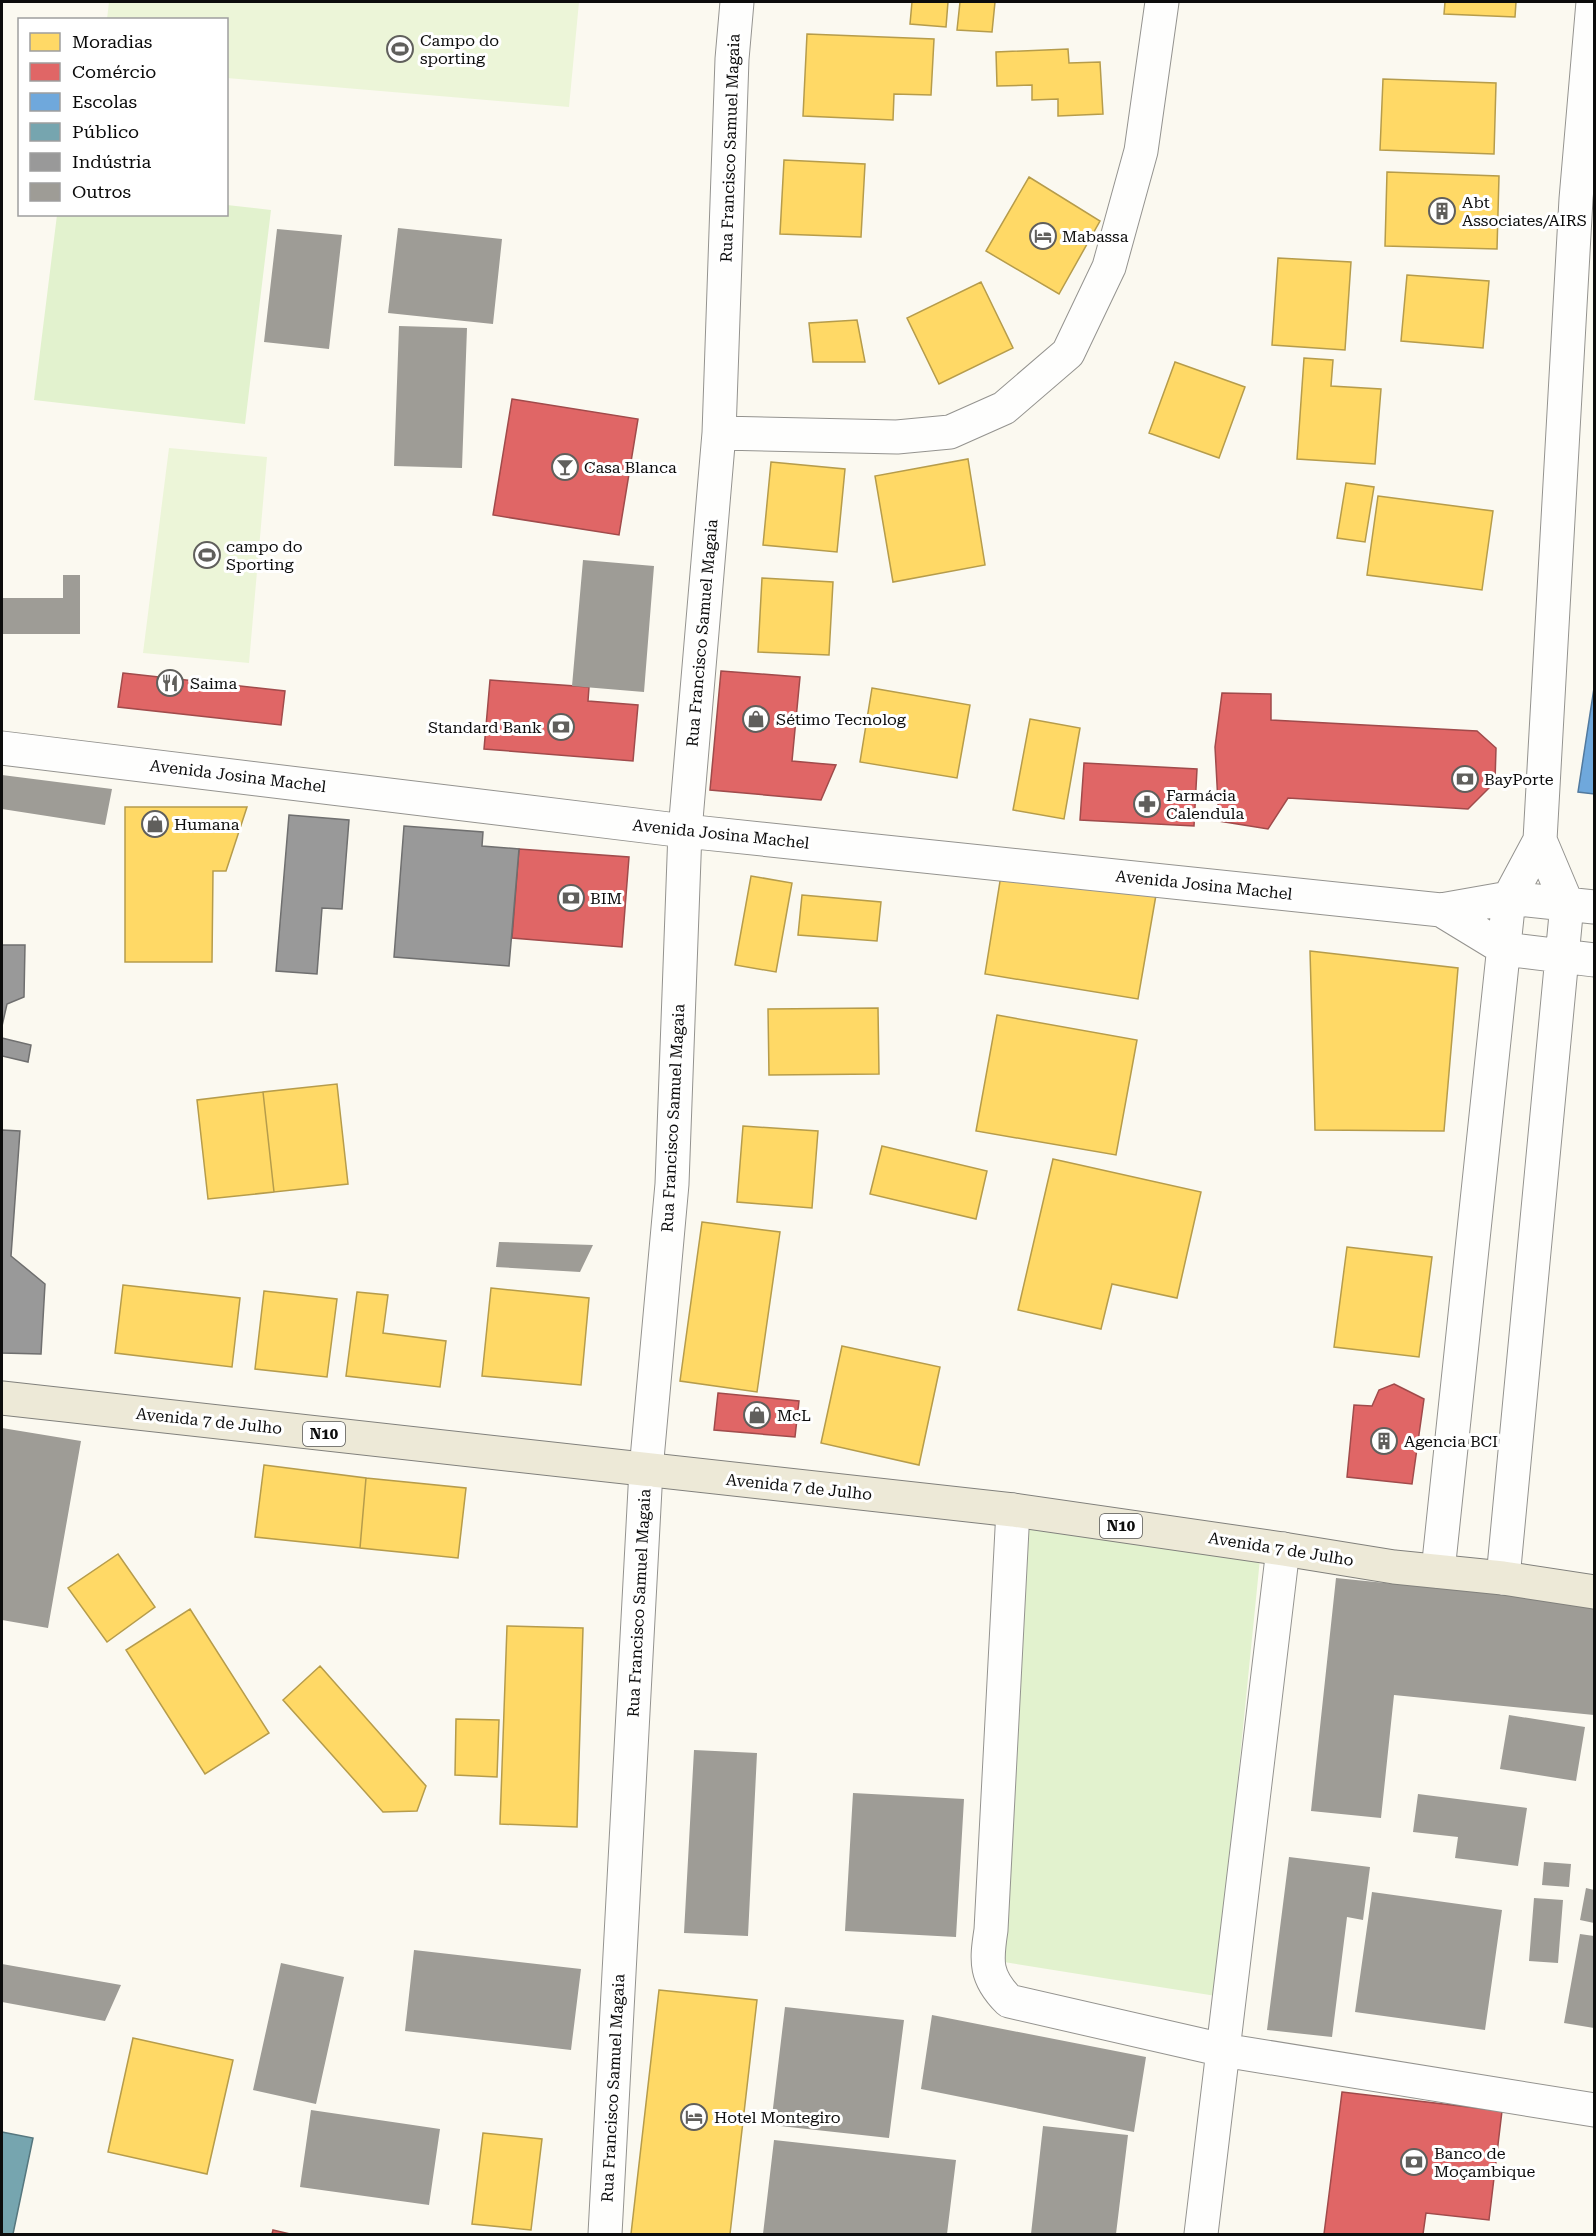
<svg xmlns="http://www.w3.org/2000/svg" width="1596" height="2236" font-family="'Roboto Serif',serif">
  <rect width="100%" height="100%" fill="#fbf9f0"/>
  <path fill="#e2f2ce" d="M227 205 271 210 245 424 34 400 57 215 226 214Z
    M1023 1515 1263 1529 1216 1996 979 1958Z"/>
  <path fill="#ecf5d8" d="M109 2H579L569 107 227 78 226 20 107 19Z
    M169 448 267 457 249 663 143 653Z"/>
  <path fill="#ffd966" stroke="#b69c4b" stroke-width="1.5" d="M912 2H948L946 27 910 24Z
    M960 2H995L992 32 957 30Z
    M1445 2H1516L1515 17 1444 14Z
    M807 34 934 39 931 95 894 94 893 120 803 116Z
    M1068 49 1069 63 1100 62 1103 114 1058 116V99L1032 100V85L997 86 996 52Z
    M1383 79 1496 83 1494 154 1380 150Z
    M784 160 865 164 861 237 780 234Z
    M1387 172 1499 176 1497 249 1385 246Z
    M1029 177 1100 221 1059 294 986 251Z
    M1278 258 1351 262 1345 350 1272 345Z
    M1407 275 1489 281 1483 348 1401 341Z
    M981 282 1013 348 939 384 907 318Z
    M857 320 865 362H813L809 323Z
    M1304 358 1333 360 1331 386 1381 389 1375 464 1297 459Z
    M1175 362 1245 387 1219 458 1149 433Z
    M968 459 985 565 893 582 875 476Z
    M771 462 845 469 837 552 763 545Z
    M1346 483 1374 487 1365 542 1337 538Z
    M1378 496 1493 511 1482 590 1367 575Z
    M762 578 833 582 829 655 758 652Z
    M872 688 970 705 957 778 860 762Z
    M1030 719 1080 728 1064 819 1013 810Z
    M125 807H247L226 871H213L212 962H125Z
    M1002 869 1156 895 1138 999 985 974Z
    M751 876 792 883 776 972 735 965Z
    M802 895 881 902 877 941 798 935Z
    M1310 951 1458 968 1444 1131 1315 1130Z
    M878 1008 879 1074 769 1075 768 1009Z
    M997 1015 1137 1040 1116 1155 976 1131Z
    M337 1084 348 1184 274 1192 263 1092Z
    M263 1092 274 1192 208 1199 197 1100Z
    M743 1126 818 1131 812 1208 737 1202Z
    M882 1146 987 1171 976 1219 870 1194Z
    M1053 1159 1201 1192 1177 1298 1112 1284 1101 1329 1018 1310Z
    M702 1222 780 1232 757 1392 680 1381Z
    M1347 1247 1432 1257 1419 1357 1334 1347Z
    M123 1285 240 1298 232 1367 115 1353Z
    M491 1288 589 1298 581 1385 482 1376Z
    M264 1291 337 1299 327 1377 255 1369Z
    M357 1292 388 1295 383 1333 446 1341 440 1387 346 1376Z
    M842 1346 940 1367 919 1465 821 1443Z
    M264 1465 366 1478 360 1548 255 1537Z
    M366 1478 466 1488 458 1558 360 1548Z
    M118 1554 155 1607 107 1642 68 1588Z
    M190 1609 269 1733 205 1774 126 1650Z
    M507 1626 583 1628 577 1827 500 1824Z
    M320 1666 426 1786 417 1811 383 1812 283 1700Z
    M456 1719 499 1720 497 1777 455 1775Z
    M659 1990 757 2000 730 2234H631Z
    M133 2038 233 2060 207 2174 108 2152Z
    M483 2133 542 2139 531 2230 472 2224Z"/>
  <path fill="#e06666" stroke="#a04b4b" stroke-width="1.5" d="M512 399 638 419 619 535 493 515Z
    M721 671 800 677 792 761 836 765 821 800 710 790Z
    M123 673 285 691 281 725 118 707Z
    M490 680 589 687 588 701 638 705 633 761 484 749Z
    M1222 693 1271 694V720L1477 731 1496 748 1495 782 1468 809 1288 798 1268 829 1219 821 1215 747Z
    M1084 763 1197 769 1194 826 1080 820Z
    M519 849 629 857 622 947 512 938Z
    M1394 1384 1424 1399 1412 1484 1347 1477 1354 1405 1372 1406 1379 1390Z
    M718 1393 799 1401 795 1437 714 1430Z
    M1342 2092 1502 2111 1489 2220 1426 2213 1423 2234H1324Z
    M273 2230 290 2234H272Z"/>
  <path fill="#6fa8dc" stroke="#51799e" stroke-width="1.5" d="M1594 688V794L1578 792Z"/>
  <path fill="#76a5af" stroke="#56777e" stroke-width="1.5" d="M2 2132 33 2138 13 2234H2Z"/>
  <path fill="#999" stroke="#6f6f6f" stroke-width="1.5" d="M289 815 349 820 342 909 322 908 317 974 276 971Z
    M404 826 483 832 482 846 519 849 509 966 394 957Z
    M2 945H25L24 997 7 1004 2 1026Z
    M2 1038 31 1045 28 1062 2 1056Z
    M2 1130 20 1131 11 1256 45 1284 41 1354 2 1353Z"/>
  <path fill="#9e9c96" d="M398 228 502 239 493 324 388 313Z
    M277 229 342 235 329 349 264 342Z
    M399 326 467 328 462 468 394 466Z
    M583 560 654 566 644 692 572 686Z
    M63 575H80V634H2V598H63Z
    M2 775 112 789 105 825 2 809Z
    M499 1242 593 1245 580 1272 496 1267Z
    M2 1428 81 1441 48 1628 2 1620Z
    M1336 1578 1594 1604V1715L1394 1695 1381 1818 1311 1811Z
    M1509 1715 1585 1727 1576 1781 1500 1769Z
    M694 1750 757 1753 748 1936 684 1933Z
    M853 1793 964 1799 956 1937 845 1931Z
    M1418 1794 1527 1808 1518 1866 1455 1858 1458 1837 1413 1832Z
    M1289 1857 1370 1867 1363 1920 1347 1917 1332 2037 1267 2030Z
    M1544 1862 1571 1864 1569 1887 1542 1885Z
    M1586 1888 1594 1890V1923L1580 1920Z
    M1372 1892 1502 1910 1485 2030 1355 2012Z
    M1534 1898 1563 1900 1558 1963 1529 1961Z
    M1580 1934 1594 1936V2028L1564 2023Z
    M414 1950 581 1969 571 2050 405 2031Z
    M281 1963 344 1977 316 2104 253 2090Z
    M2 1964 121 1985 105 2021 2 2002Z
    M785 2007 904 2020 889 2138 771 2125Z
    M932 2015 1146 2057 1134 2132 921 2089Z
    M311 2110 440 2129 429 2205 300 2187Z
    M1043 2126 1128 2135 1116 2234H1031Z
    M774 2140 956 2160 947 2234H763Z"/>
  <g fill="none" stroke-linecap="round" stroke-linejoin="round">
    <defs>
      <path id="minor" d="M719 433 897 437 950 432 1004 408 1068 353 1109 267 1141 151 1162 2
        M2 748 685 831 1441 910 1509 898 1594 907
        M1441 910 1505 949 1594 960
        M1013 1510 991 1930C986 1962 985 1977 1009 2001L1223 2050 1594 2110
        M1438 1571 1509 898 1540 840 1576 199 1593 2
        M1503 1578 1567 904 1540 840
        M605 2234 646 1470 672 1184 685 831 719 433 732 59 737 2
        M1201 2234 1283 1549"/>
      <path id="major" d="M2 1398 1013 1510 1283 1549 1394 1567 1503 1578 1594 1592"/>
    </defs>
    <use href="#minor" stroke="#94938f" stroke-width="35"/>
    <use href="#major" stroke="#81807c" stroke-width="35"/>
    <use href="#minor" stroke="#fefefd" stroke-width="33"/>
    <use href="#major" stroke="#ede9d7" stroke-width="33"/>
  </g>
  <defs>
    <symbol id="stadium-ring" viewBox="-11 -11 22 22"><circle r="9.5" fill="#fff" stroke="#605f5c" stroke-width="1.5"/><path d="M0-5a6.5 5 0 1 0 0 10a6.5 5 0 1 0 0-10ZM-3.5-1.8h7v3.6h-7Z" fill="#605f5c"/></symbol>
    <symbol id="building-ring" viewBox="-11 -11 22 22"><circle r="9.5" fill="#fff" stroke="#605f5c" stroke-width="1.5"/><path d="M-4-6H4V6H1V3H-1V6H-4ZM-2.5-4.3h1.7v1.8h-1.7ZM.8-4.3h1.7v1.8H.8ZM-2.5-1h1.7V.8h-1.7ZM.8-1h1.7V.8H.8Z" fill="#605f5c"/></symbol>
    <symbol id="hotel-ring" viewBox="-11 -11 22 22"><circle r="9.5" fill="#fff" stroke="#605f5c" stroke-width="1.5"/><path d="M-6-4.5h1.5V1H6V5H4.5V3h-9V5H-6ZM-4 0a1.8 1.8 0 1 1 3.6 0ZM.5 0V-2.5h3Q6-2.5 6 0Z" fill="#605f5c"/></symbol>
    <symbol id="bar-ring" viewBox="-11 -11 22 22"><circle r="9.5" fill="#fff" stroke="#605f5c" stroke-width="1.5"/><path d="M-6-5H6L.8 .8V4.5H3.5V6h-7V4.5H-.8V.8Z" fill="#605f5c"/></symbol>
    <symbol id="restaurant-ring" viewBox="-11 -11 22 22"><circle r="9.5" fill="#fff" stroke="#605f5c" stroke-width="1.5"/><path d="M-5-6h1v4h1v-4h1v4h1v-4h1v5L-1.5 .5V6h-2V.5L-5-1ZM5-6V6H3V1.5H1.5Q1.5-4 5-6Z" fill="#605f5c"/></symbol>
    <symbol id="shop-ring" viewBox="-11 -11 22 22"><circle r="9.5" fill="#fff" stroke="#605f5c" stroke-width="1.5"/><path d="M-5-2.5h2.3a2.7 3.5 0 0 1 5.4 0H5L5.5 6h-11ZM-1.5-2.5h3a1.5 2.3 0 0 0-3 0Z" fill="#605f5c"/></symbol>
    <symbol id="bank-ring" viewBox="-11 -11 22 22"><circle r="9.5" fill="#fff" stroke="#605f5c" stroke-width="1.5"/><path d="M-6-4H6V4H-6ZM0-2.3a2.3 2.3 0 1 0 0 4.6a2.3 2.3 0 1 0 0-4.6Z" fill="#605f5c"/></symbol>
    <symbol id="pharmacy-ring" viewBox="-11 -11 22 22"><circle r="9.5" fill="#fff" stroke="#605f5c" stroke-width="1.5"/><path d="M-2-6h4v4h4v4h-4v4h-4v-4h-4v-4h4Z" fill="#605f5c"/></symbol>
  </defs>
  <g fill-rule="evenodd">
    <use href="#stadium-ring" x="385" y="34" width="30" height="30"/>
    <use href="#building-ring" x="1427" y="196" width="30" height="30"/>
    <use href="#hotel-ring" x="1028" y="221" width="30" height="30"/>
    <use href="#bar-ring" x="550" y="452" width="30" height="30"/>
    <use href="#stadium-ring" x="192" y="540" width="30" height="30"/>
    <use href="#restaurant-ring" x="155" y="668" width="30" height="30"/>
    <use href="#shop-ring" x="741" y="704" width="30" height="30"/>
    <use href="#bank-ring" x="546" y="712" width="30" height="30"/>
    <use href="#bank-ring" x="1450" y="764" width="30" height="30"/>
    <use href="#pharmacy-ring" x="1132" y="789" width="30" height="30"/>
    <use href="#shop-ring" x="140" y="809" width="30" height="30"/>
    <use href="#bank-ring" x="556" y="883" width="30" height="30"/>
    <use href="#shop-ring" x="742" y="1400" width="30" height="30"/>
    <use href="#building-ring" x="1369" y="1426" width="30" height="30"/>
    <use href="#hotel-ring" x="679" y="2102" width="30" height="30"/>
    <use href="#bank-ring" x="1399" y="2147" width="30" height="30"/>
  </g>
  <g text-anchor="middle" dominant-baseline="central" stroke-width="6" stroke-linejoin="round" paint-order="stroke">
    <g fill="#fff" stroke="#555" stroke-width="1.5">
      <rect x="303" y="1422" width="42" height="24" rx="4.5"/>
      <rect x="1100" y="1514" width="42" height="24" rx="4.5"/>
    </g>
    <g font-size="15" font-weight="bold" fill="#0c0c0c">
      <text x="324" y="1434">N10</text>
      <text x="1121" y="1526">N10</text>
    </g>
    <g font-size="16" fill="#0c0c0c" stroke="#fff" text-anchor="start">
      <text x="420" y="40">Campo do<tspan x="420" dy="18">sporting</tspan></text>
      <text x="1462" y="202">Abt<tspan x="1462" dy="18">Associates/AIRS</tspan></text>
      <text x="1062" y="236">Mabassa</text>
      <text x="584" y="467">Casa Blanca</text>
      <text x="226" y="546">campo do<tspan x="226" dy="18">Sporting</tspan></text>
      <text x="190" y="683">Saima</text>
      <text x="776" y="719">Sétimo Tecnolog</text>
      <text x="542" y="727" text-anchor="end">Standard Bank</text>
      <text x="1484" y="779">BayPorte</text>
      <text x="1166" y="795">Farmácia<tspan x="1166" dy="18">Calendula</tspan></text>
      <text x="174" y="824">Humana</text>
      <text x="590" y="898">BIM</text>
      <text x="777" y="1415">McL</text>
      <text x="1404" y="1441">Agencia BCI</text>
      <text x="714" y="2117">Hotel Montegiro</text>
      <text x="1434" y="2153">Banco de<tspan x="1434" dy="18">Moçambique</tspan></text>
    </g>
    <g font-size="16" fill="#0c0c0c" stroke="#fff">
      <text transform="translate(730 148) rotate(-88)">Rua Francisco Samuel Magaia</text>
      <text transform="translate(702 633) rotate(-85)">Rua Francisco Samuel Magaia</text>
      <text transform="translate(238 776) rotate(7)">Avenida Josina Machel</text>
      <text transform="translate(721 834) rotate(6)">Avenida Josina Machel</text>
      <text transform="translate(1204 885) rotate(6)">Avenida Josina Machel</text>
      <text transform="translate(673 1118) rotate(-87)">Rua Francisco Samuel Magaia</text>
      <text transform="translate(209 1421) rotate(6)">Avenida 7 de Julho</text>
      <text transform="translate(799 1487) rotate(6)">Avenida 7 de Julho</text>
      <text transform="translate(1281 1549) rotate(9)">Avenida 7 de Julho</text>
      <text transform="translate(639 1603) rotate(-87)">Rua Francisco Samuel Magaia</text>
      <text transform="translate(613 2088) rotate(-87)">Rua Francisco Samuel Magaia</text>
    </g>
  </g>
  <rect width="1596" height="2236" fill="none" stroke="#0c0c0c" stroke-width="6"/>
  <rect x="18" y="18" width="210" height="198" fill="#ffffff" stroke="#9e9e9e" stroke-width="1.5"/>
  <rect x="30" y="33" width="30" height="18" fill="#ffd966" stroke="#9e9e9e" stroke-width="1.5"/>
  <text x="72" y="48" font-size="18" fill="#0c0c0c">Moradias</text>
  <rect x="30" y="63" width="30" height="18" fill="#e06666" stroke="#9e9e9e" stroke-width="1.5"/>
  <text x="72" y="78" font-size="18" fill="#0c0c0c">Comércio</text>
  <rect x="30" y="93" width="30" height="18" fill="#6fa8dc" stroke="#9e9e9e" stroke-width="1.5"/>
  <text x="72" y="108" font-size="18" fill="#0c0c0c">Escolas</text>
  <rect x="30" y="123" width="30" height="18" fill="#76a5af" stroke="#9e9e9e" stroke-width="1.5"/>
  <text x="72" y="138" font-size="18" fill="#0c0c0c">Público</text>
  <rect x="30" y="153" width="30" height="18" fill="#999999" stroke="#9e9e9e" stroke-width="1.5"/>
  <text x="72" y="168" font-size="18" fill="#0c0c0c">Indústria</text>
  <rect x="30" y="183" width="30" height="18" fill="#9e9c96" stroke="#9e9e9e" stroke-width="1.5"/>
  <text x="72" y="198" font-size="18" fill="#0c0c0c">Outros</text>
</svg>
